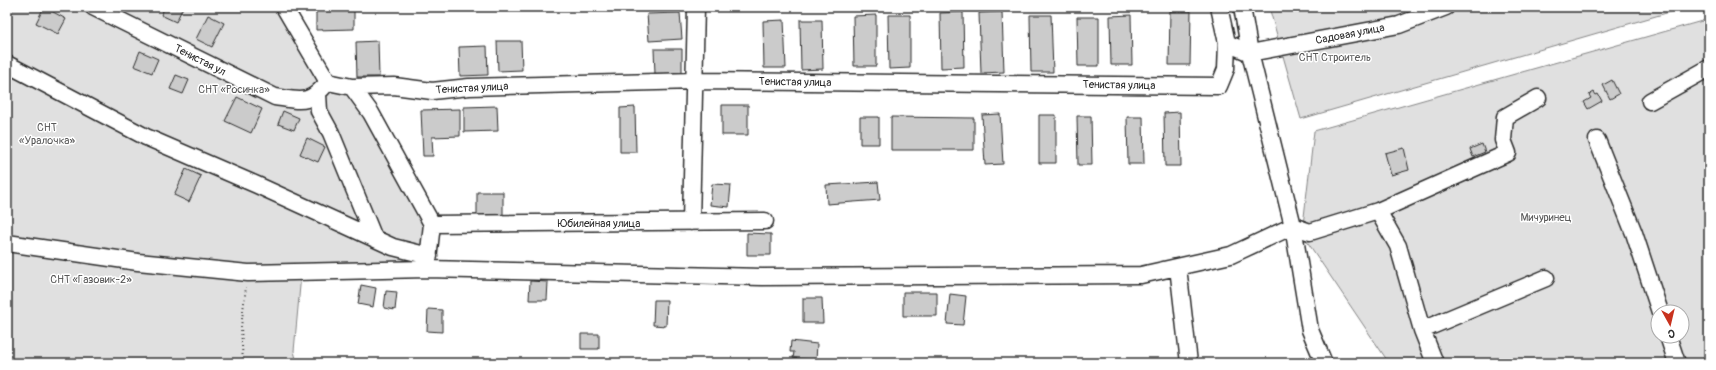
<svg xmlns="http://www.w3.org/2000/svg" width="1716" height="370" font-family="Pangolin,sans-serif">
  <rect width="100%" height="100%" fill="#fff"/>
  <filter id="ink" filterUnits="userSpaceOnUse"><feTurbulence type="fractalNoise" baseFrequency=".025" numOctaves="2"/><feDisplacementMap in="SourceGraphic" scale="8" xChannelSelector="R" yChannelSelector="G"/><feConvolveMatrix kernelMatrix="1 2 1 2 8 2 1 2 1" color-interpolation-filters="sRGB"/></filter>
  <g filter="url(#ink)">
    <path fill="#e0e0e0" stroke="#868686" fill-rule="evenodd" d="M7 7H279L332 90 350 91 429 223 424 247 414 255 412 268 302 264 294 351 297 363H7Z
      M1269 7H1687L1301 119Z
      M1709 19V363H1389L1302 234 1314 131ZM1658 312H1682V336H1658Z"/>
    <path fill="#cbcbcb" stroke="#2b2b2b" d="M44 7 66 19 58 34 36 23Z
      M165 7H183L176 22 161 15Z
      M316 8H354V29L316 30Z
      M1170 11H1191L1190 65H1169Z
      M963 12 964 67 941 68 940 13Z
      M1002 12 1004 72 981 73 979 13Z
      M680 13 682 39 649 41 647 14Z
      M208 15 224 23 212 47 196 39Z
      M876 15V66H854L853 16Z
      M888 15H910V68L889 69Z
      M1030 15H1051L1053 72H1031Z
      M1131 15 1132 65H1111L1110 16Z
      M1077 17H1099V66H1078Z
      M784 20 786 68H764L763 21Z
      M800 20H822L823 69 801 70Z
      M378 41 379 77H357L356 42Z
      M497 41H521L522 70 498 71Z
      M487 46 488 75 460 76 459 47Z
      M654 49H682V74H655Z
      M140 51 158 59 152 73 134 66Z
      M176 75 189 80 183 94 170 89Z
      M1612 80 1619 94 1610 99 1603 85Z
      M1594 92 1596 95 1598 94 1602 101 1588 109 1584 102 1591 98 1589 95Z
      M237 97 262 109 251 133 225 121Z
      M722 105H748V135H722Z
      M497 106 498 131 464 132V107Z
      M635 107 636 152H620V108Z
      M460 109V136L432 137 433 156H423L421 110Z
      M283 111 299 118 294 130 278 124Z
      M1180 112 1181 166H1165L1164 113Z
      M1000 114 1003 164 985 165 982 115Z
      M1039 115H1056V163H1039Z
      M1077 116H1091L1092 165H1078Z
      M860 117H879V144H860Z
      M891 117 974 118V150H891Z
      M1127 117H1143L1144 164H1128Z
      M307 138 325 147 318 162 300 154Z
      M1482 144 1485 152 1473 157 1470 149Z
      M1404 148 1409 170 1391 175 1385 153Z
      M186 169 201 176 189 202 174 195Z
      M878 182 880 200 827 204 826 185Z
      M712 184 731 185 729 207 710 205Z
      M477 192H503V217H477Z
      M747 233 771 234V255H747Z
      M530 281 548 282 547 300H529Z
      M361 285 376 288 373 307 358 304Z
      M386 291 397 292 395 310 384 308Z
      M903 292H937V316H903Z
      M950 294 966 296 963 325 947 324Z
      M803 298H822L823 323H803Z
      M654 300H667L666 326 653 325Z
      M428 309 442 310V332L427 331Z
      M581 334H599V349H581Z
      M791 341 817 344 816 360 793 358 794 352H790Z"/>
    <g fill="none" stroke-linecap="round" stroke-linejoin="round">
      <defs>
        <path id="minor" d="M93 7 275 97C302 101 309 105 328 82
          M284 7 328 82
          M1219 7 1227 43 1250 53 1293 226 1310 330 1324 363
          M1242 7 1250 53 1399 25 1446 7
          M7 64 146 137 257 185 393 247 429 256
          M328 82 352 87 394 86 432 91 469 87 695 81 1219 86 1226 69 1227 43
          M352 87 371 113 432 224 427 269 762 277 1141 275 1231 255 1293 226 1310 232 1378 211
          M318 94 319 111 331 133 374 238
          M1650 101 1709 68
          M1597 140 1634 233 1660 312
          M691 222 696 7
          M432 224 765 221
          M7 243 138 262 248 273 427 269
          M1178 267 1189 363
          M1422 330 1546 278
          M1668 336 1677 363
          M1435 363 1422 330 1398 246 1378 211 1508 153 1503 140 1505 117 1538 98"/>
      </defs>
      <use href="#minor" stroke="#2b2b2b" stroke-width="19"/>
      <path stroke="#2b2b2b" stroke-width="2" stroke-dasharray="1 3" stroke-linecap="butt" d="M243 363 241 327 246 287"/>
      <use href="#minor" stroke="#fff" stroke-width="16"/>
    </g>
  </g>
  <g text-anchor="middle" dominant-baseline="central" stroke-width="3" stroke-linejoin="round" paint-order="stroke">
    <g font-size="11" fill="#2b2b2b" stroke="#fff">
      <text transform="translate(1350 34) rotate(-11)">Садовая улица</text>
      <text transform="translate(200 60) rotate(27)">Тенистая ул</text>
      <text transform="translate(795 82) rotate(1)">Тенистая улица</text>
      <text transform="translate(1119 85) rotate(1)">Тенистая улица</text>
      <text transform="translate(472 88) rotate(-3)">Тенистая улица</text>
      <text x="599" y="223">Юбилейная улица</text>
    </g>
    <g font-size="11" fill="#585858" stroke="#fff">
      <text x="1335" y="57">СНТ Строитель</text>
      <text x="234" y="89">СНТ «Росинка»</text>
      <text x="47" y="127">СНТ<tspan x="47" dy="13">«Уралочка»</tspan></text>
      <text x="1546" y="217">Мичуринец</text>
      <text x="91" y="279">СНТ «Газовик-2»</text>
    </g>
  </g>
  <rect width="1716" height="370" fill="none" stroke="#fff" stroke-width="24"/>
  <rect x="12" y="12" width="1692" height="346" fill="none" stroke="#2b2b2b" stroke-width="1.5" filter="url(#ink)"/>
  <g transform="translate(1670 324) rotate(172)"><circle r="19" fill="#ffffff" stroke="#aaaaaa"/>
  <path d="M0-3L7 15L0 10L-7 15Z" fill="#c8321e"/>
  <text y="-6" font-size="11" font-weight="bold" text-anchor="middle" fill="#2b2b2b">С</text>
  </g>
</svg>
